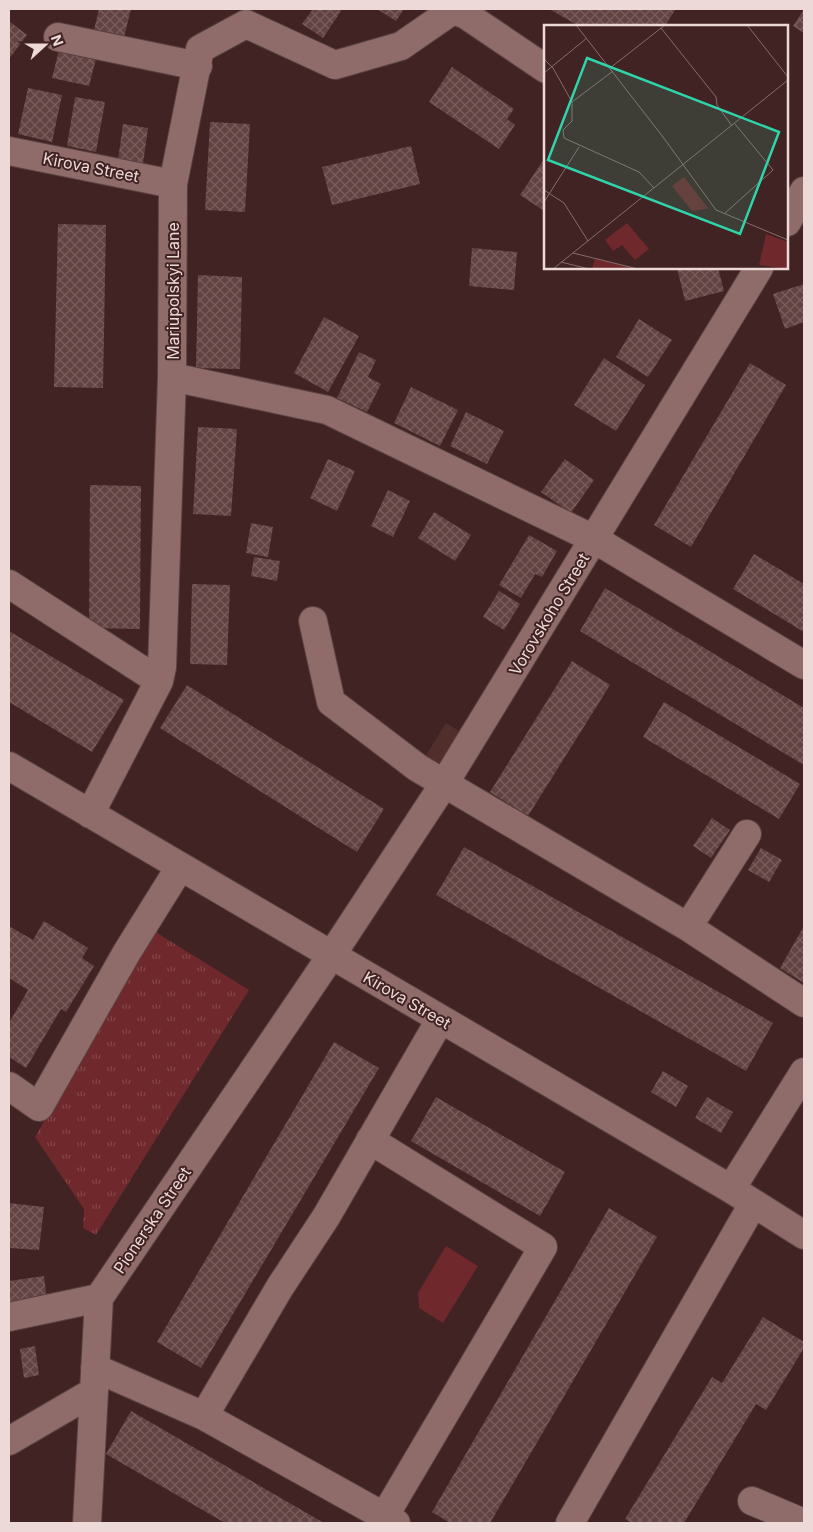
<svg xmlns="http://www.w3.org/2000/svg" width="813" height="1532" font-family="Inter,sans-serif">
  <defs>
    <pattern id="grass-tufts" width="24" height="20" patternUnits="userSpaceOnUse" patternTransform="scale(1.25)"><rect width="24" height="20" fill="#6f282b"/><path d="M3 7l-1-3M5 7V3M7 7l1-3M15 17l-1-3M17 17v-4M19 17l1-3" fill="none" stroke="#844749"/></pattern>
    <pattern id="building-cross-hatch" width="8" height="8" patternUnits="userSpaceOnUse" patternTransform="scale(1.25)"><rect width="8" height="8" fill="#634242"/><path d="M0 0l8 8M0 8l8-8" fill="none" stroke="#7a5d5d"/></pattern>
  </defs>
  <rect width="100%" height="100%" fill="#412323"/>
  <path fill="#512d2c" d="M446 723 472 739 444 784 418 768Z"/>
  <path fill="url(#grass-tufts)" d="M154 931 249 990 96 1235 83 1228 84 1209 35 1137Z"/>
  <path fill="#6f282b" d="M446 1246 478 1266 443 1323 419 1308 418 1293Z"/>
  <path fill="url(#building-cross-hatch)" d="M99 9H131L123 41 93 34Z
    M313 9H338L341 11 323 38 302 24Z
    M377 9H404L396 21Z
    M549 9H674L675 10 665 26H579Z
    M804 9V33L793 26Z
    M9 21 27 35 9 59Z
    M59 50 96 59 89 86 52 78Z
    M452 67 514 109 507 119 515 125 499 149 429 102Z
    M28 88 62 95 52 142 18 134Z
    M75 97 105 102 96 152 67 146Z
    M210 122 250 124 245 212 205 210Z
    M123 124 148 128 143 164 118 160Z
    M411 146 420 184 332 205 322 167Z
    M546 156V212L520 195Z
    M58 224 106 225 103 388 54 387Z
    M472 248 517 252 514 290 469 286Z
    M677 268H718L724 291 685 301Z
    M198 275 242 277 240 369 196 368Z
    M804 284V322L785 329 773 294Z
    M324 317 359 336 328 392 294 373Z
    M639 319 672 340 648 377 616 357Z
    M359 352 376 360 368 377 381 384 367 412 337 398Z
    M604 358 645 385 616 431 574 405Z
    M750 363 786 385 691 547 654 525Z
    M411 387 458 410 440 446 394 423Z
    M466 412 504 431 487 464 450 446Z
    M198 427 237 429 231 516 193 514Z
    M328 459 355 471 337 511 310 498Z
    M565 459 594 480 571 513 541 492Z
    M90 485 141 486 140 629 89 628Z
    M388 490 410 501 393 537 371 526Z
    M434 512 471 535 455 561 418 538Z
    M251 523 273 527 268 557 246 553Z
    M529 535 557 551 542 577 535 574 521 598 499 585Z
    M754 554 804 584V632L733 589Z
    M254 557 280 561 277 581 251 576Z
    M192 584 230 585 227 665 190 664Z
    M605 588 804 708V765L580 631Z
    M499 591 520 604 504 630 483 617Z
    M9 631 124 700 92 752 9 702Z
    M572 661 610 685 528 816 490 792Z
    M187 685 384 809 357 852 160 728Z
    M664 702 800 784 779 819 643 737Z
    M712 818 730 830 711 858 693 846Z
    M464 847 773 1023 746 1071 436 895Z
    M761 848 782 860 769 882 748 870Z
    M44 921 88 948 82 958 94 966 66 1012 61 1009 26 1068 9 1057V1023L28 990 9 978V926L33 940Z
    M804 926V983L780 968Z
    M334 1042 379 1068 201 1368 157 1342Z
    M663 1071 688 1086 676 1107 651 1092Z
    M436 1097 565 1172 540 1216 411 1141Z
    M707 1097 733 1112 721 1133 695 1118Z
    M9 1203 44 1207 39 1250 9 1248Z
    M609 1208 657 1237 490 1523H450L432 1512Z
    M44 1276 49 1316 9 1322V1281Z
    M763 1317 804 1342V1348L766 1410 756 1404 684 1523H632L625 1519 712 1377 722 1383Z
    M35 1346 39 1375 24 1378 20 1349Z
    M131 1411 324 1523H225L106 1454Z"/>
  <g fill="none" stroke-linecap="round" stroke-linejoin="round">
    <defs>
      <path id="minor" d="M58 37 198 66
        M9 151 173 184
        M787 222 804 191
        M172 377 327 410 594 539 804 665
        M9 584 159 681
        M313 621 331 702 418 768 688 927 804 1003
        M9 766 731 1189 804 1235
        M90 814 159 681 162 667 172 377 173 184 200 49 246 24 335 65 401 46 453 10 466 15 546 69
        M688 927 747 834
        M9 1086 39 1107 127 952 180 867
        M370 1140 543 1247 384 1517
        M731 1189 804 1072
        M9 1317 99 1298
        M95 1368 204 1416 396 1523
        M204 1416 280 1287 326 1217 440 1020
        M9 1441 93 1392
        M752 1501 804 1523
        M87 1523 99 1298 331 956 444 784 759 268
        M570 1523 753 1204"/>
    </defs>
    <use href="#minor" stroke="#5a4141" stroke-width="30"/>
    <use href="#minor" stroke="#8f6b6a" stroke-width="28"/>
  </g>
  <g text-anchor="middle" dominant-baseline="central" stroke-width="4" stroke-linejoin="round" paint-order="stroke">
    <g font-size="16" fill="#edd9d8" stroke="#412323">
      <text transform="translate(91 167) rotate(11)">Kirova Street</text>
      <text transform="translate(173 291) rotate(-90)">Mariupolskyi Lane</text>
      <text transform="translate(549 614) rotate(-59)">Vorovskoho Street</text>
      <text transform="translate(407 1000) rotate(30)">Kirova Street</text>
      <text transform="translate(152 1220) rotate(-56)">Pionerska Street</text>
    </g>
  </g>
  <g transform="translate(544 25)">
    <rect width="244" height="244" fill="#412323"/>
    <path d="M140 152 164 183 162 184 148 186 128 161Z" fill="#6f282b"/>
    <path d="M51 233 94 244H48Z" fill="#6f282b"/>
    <path d="M83 198 105 224 91 235 78 220 69 226 61 215ZM222 209 244 217V244L215 240Z" fill="#6f282b"/>
    <path fill="none" stroke="#866c6b" stroke-width="1" d="M32 0 119 112 172 185 244 215M203 0 244 52M117 3 172 72 173 80 188 101M0 34 9 43 28 77V96L19 105 20 113 95 147 110 163M66 43 121 0M0 48 43 13M28 77 69 46M0 165 20 178 44 216M0 177 35 122M180 189 229 145 191 99M29 228 94 244M17 237 45 244M9 244 244 55"/>
    <path fill="#2fd4aa" fill-opacity="0.15" stroke="#2fd4aa" stroke-width="2.5" d="M43 33 235 107 196 209 4 135Z"/>
    <rect width="244" height="244" fill="none" stroke="#edd9d8" stroke-width="2.5"/>
  </g>
  <rect width="813" height="1532" fill="none" stroke="#edd9d8" stroke-width="20"/>
  <g transform="translate(45 45) rotate(69)" stroke="#412323" stroke-width="4" paint-order="stroke">
  <path d="M0-4L9 19L0 12L-9 19Z" fill="#edd9d8"/>
  <text y="-8" font-size="14" font-weight="bold" text-anchor="middle" fill="#edd9d8">N</text>
  </g>
</svg>
